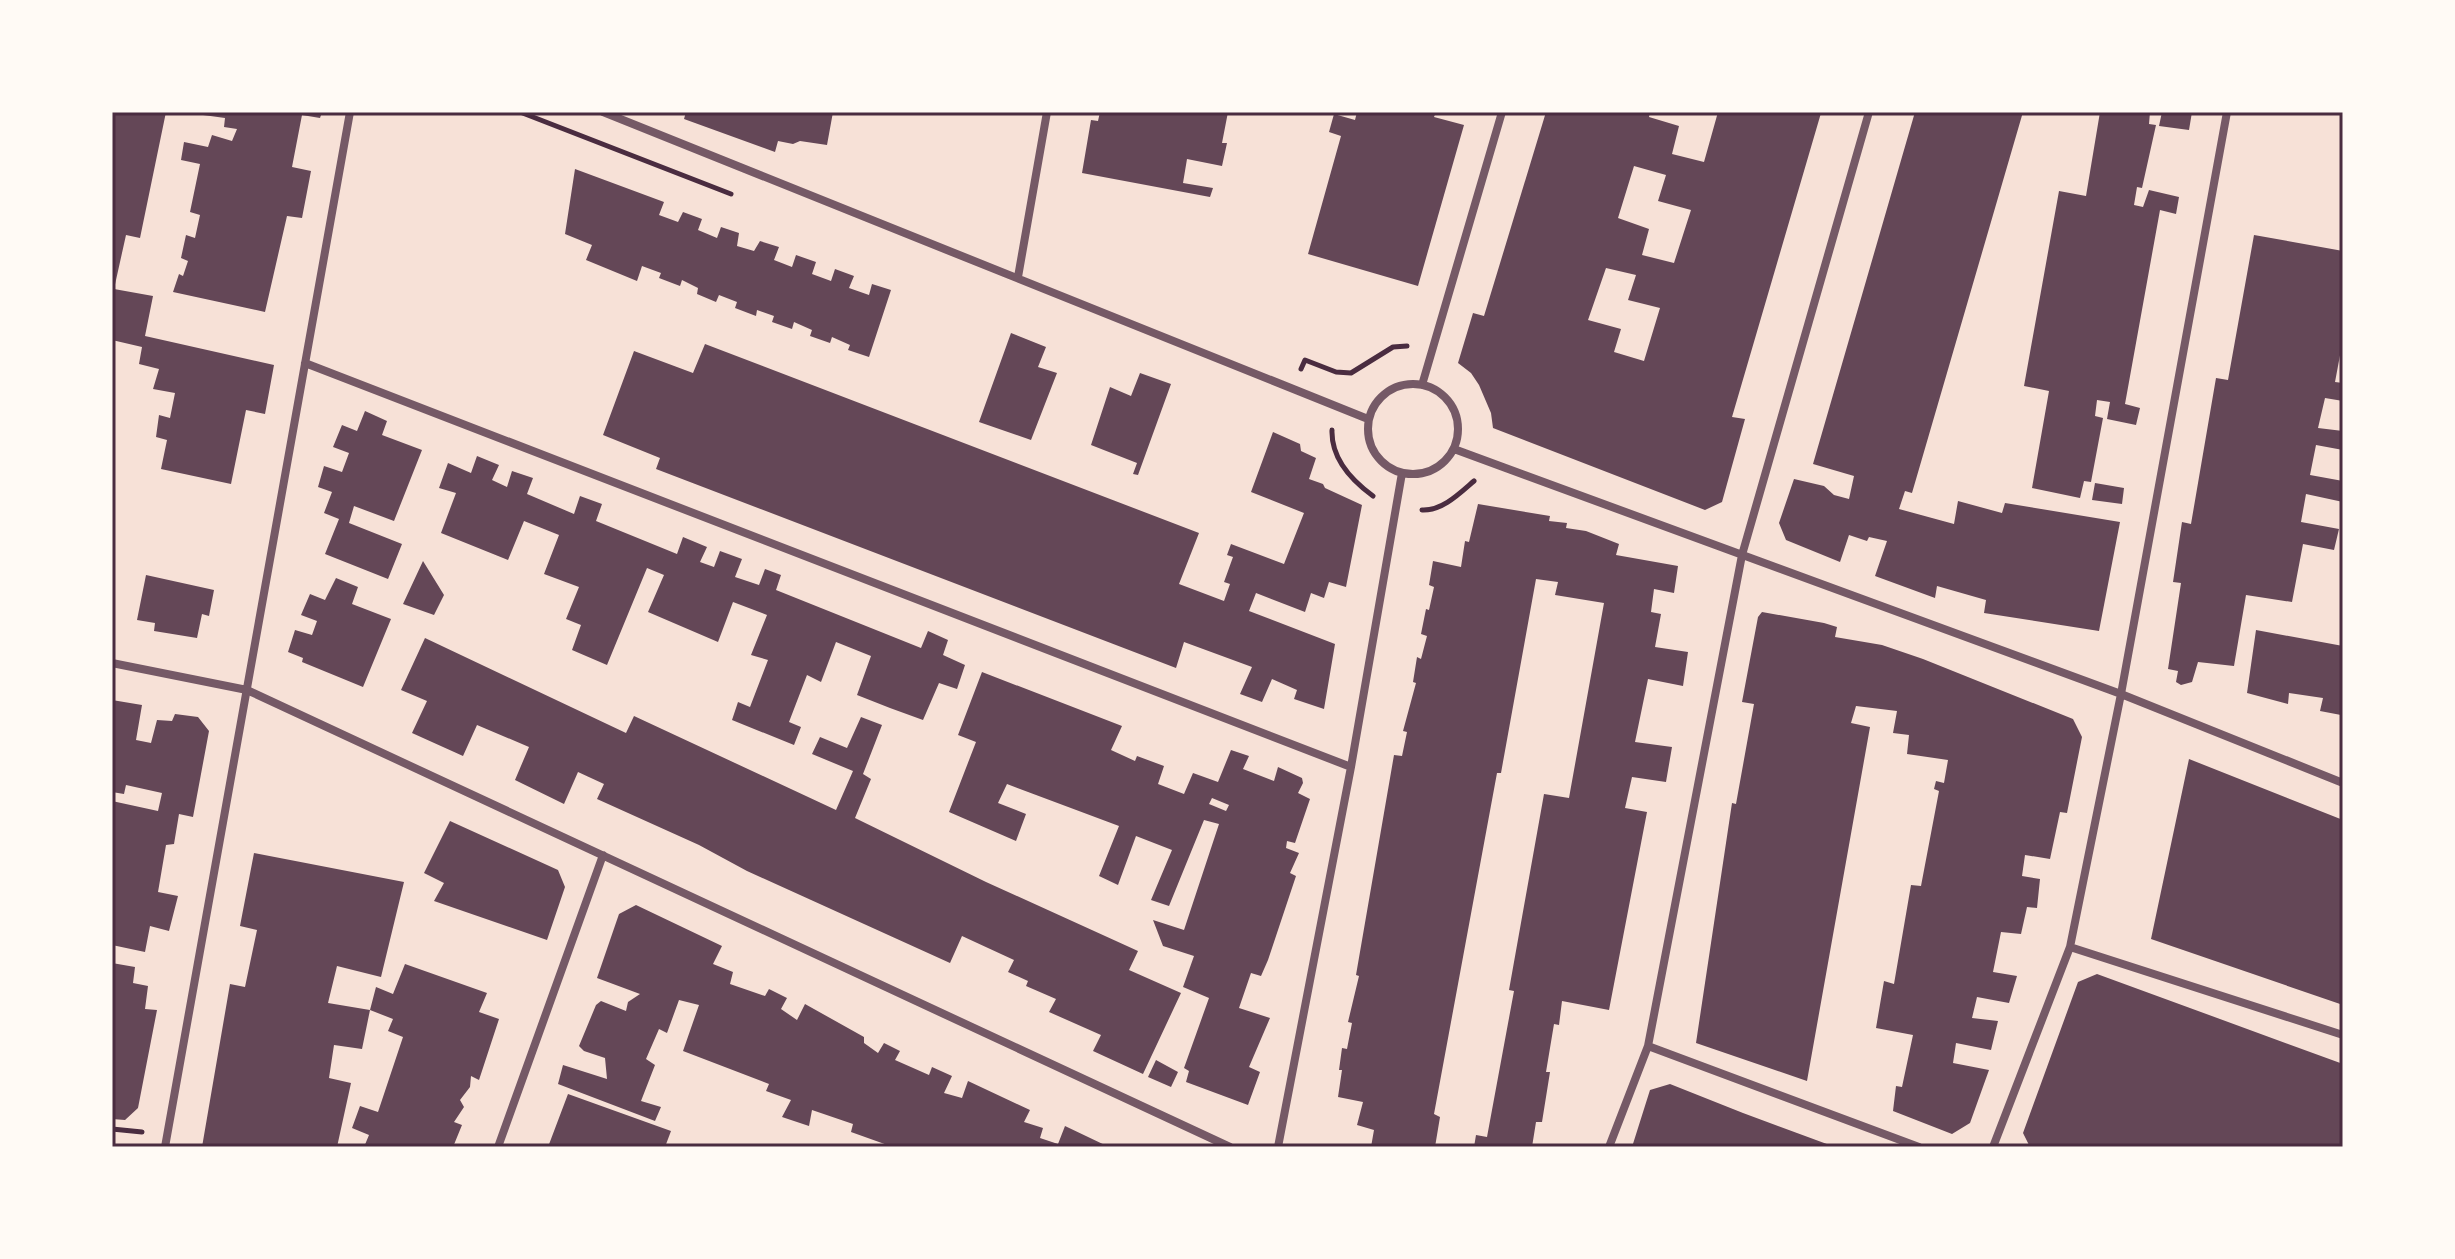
<svg xmlns="http://www.w3.org/2000/svg" width="2455" height="1259" font-family="Figtree,sans-serif">
  <rect width="100%" height="100%" fill="#f7e1d7"/>
  <path fill="#644757" fill-rule="evenodd" d="M112 112H166L140 238 126 235 114 289 153 296 145 336 274 365 265 414 246 410 231 484 161 469 167 440 156 437 159 415 170 418 175 393 153 389 159 369 139 364 142 347 112 340Z
    M203 112H322L320 118 302 115 292 167 311 171 302 218 287 216 265 312 173 292 179 274 183 276 188 261 181 258 186 235 195 238 200 215 190 212 200 164 181 160 184 142 208 147 212 135 232 141 237 129 224 127 225 118 203 115Z
    M686 112H833L827 145 800 141 793 144 778 141 775 152 684 119Z
    M1100 112H1228L1222 143H1227L1222 166 1187 159 1183 183 1213 188 1210 197 1082 173 1091 120 1098 121Z
    M1357 112H1436L1434 117 1464 125 1418 286 1308 254 1341 136 1329 132 1334 114 1355 120Z
    M1546 112H1650L1649 117 1679 126 1672 154 1704 162 1718 112 1821 113 1732 417 1745 419 1722 502 1705 510 1493 428 1491 413 1479 385 1471 373 1458 363 1473 313 1484 316ZM1634 166 1666 175 1658 201 1691 210 1674 263 1642 255 1649 229 1618 218ZM1606 268 1636 275 1628 300 1660 308 1644 361 1614 352 1621 329 1588 320Z
    M1915 112H2023L1912 493 1905 491 1899 509 1954 524 1958 501 2002 513 2005 503 2120 522 2099 631 1984 613 1986 600 1937 586 1935 598 1875 576 1887 541 1869 537 1867 541 1849 535 1840 562 1786 540 1779 523 1794 479 1824 486 1834 495 1849 499 1854 476 1813 464Z
    M2100 112H2150L2149 124 2156 125 2142 188 2137 187 2134 205 2143 207 2149 190 2179 197 2176 214 2160 210 2125 404 2140 408 2136 425 2107 419 2110 402 2097 400 2095 416 2103 418 2091 482 2084 481 2080 498 2032 488 2049 391 2024 386 2059 191 2086 196Z
    M2162 112H2192L2189 130 2159 126Z
    M575 169 664 202 659 215 678 222 683 212 702 219 698 230 717 238 721 227 739 233 737 246 754 251 760 241 779 247 774 260 792 267 796 255 816 262 812 274 831 281 835 269 854 276 849 288 869 295 872 284 891 290 869 357 848 350 850 345 832 337 830 343 810 336 812 330 794 322 792 329 772 322 774 316 757 310 756 316 735 308 737 302 719 295 716 302 697 294 698 288 682 280 680 286 659 278 661 273 642 266 637 281 586 260 592 245 565 234Z
    M2254 235 2343 251V350H2341L2335 382 2343 383V401L2325 398 2318 428 2343 431V450L2316 445 2310 475 2343 481V502L2306 494 2301 522 2339 529 2334 550 2303 544 2292 602 2246 595 2234 666 2198 662 2192 682 2181 685 2176 682 2178 671 2168 669 2181 583 2173 582 2182 522 2191 524 2216 378 2228 380Z
    M1011 333 1046 347 1038 367 1057 373 1031 440 979 422Z
    M705 344 1199 533 1179 584 1224 601 1230 584 1224 582 1233 557 1227 555 1231 544 1284 564 1304 513 1251 492 1273 432 1300 444 1301 451 1316 458 1309 479 1323 484 1325 488 1362 505 1346 587 1329 582 1324 598 1311 593 1305 612 1256 593 1249 611 1335 644 1324 709 1294 699 1297 690 1272 679 1262 702 1240 694 1252 667 1184 642 1176 668 656 469 660 458 603 435 634 351 693 373Z
    M1140 373 1171 384 1138 475 1133 474 1137 463 1091 445 1110 387 1131 396Z
    M365 411 387 421 382 435 422 450 394 521 354 506 349 523 402 544 388 579 325 554 339 519 324 513 332 492 318 487 324 466 342 472 349 453 333 447 342 425 357 431Z
    M477 456 499 465 492 480 507 487 512 471 533 478 527 494 574 514 580 496 602 504 596 521 677 554 683 537 707 547 700 562 714 567 720 551 742 559 735 577 759 585 765 569 781 575 776 590 921 648 928 631 948 640 943 655 965 665 957 689 939 683 923 720 890 708 857 695 871 656 836 642 821 682 807 675 789 722 801 727 794 745 732 720 738 702 750 707 768 660 751 655 767 615 733 602 718 642 648 612 664 575 647 568 607 665 572 650 581 625 566 619 579 587 544 574 559 535 524 521 508 560 441 533 456 493 439 488 448 463 471 473Z
    M2095 483 2124 488 2122 504 2092 500Z
    M1478 504 1550 516 1549 521 1567 523 1566 528 1586 531 1619 544 1616 555 1678 566 1674 593 1654 589 1651 612 1661 614 1655 647 1688 652 1683 686 1648 679 1635 742 1672 747 1666 782 1632 777 1625 808 1647 812 1609 1010 1562 1001 1559 1025 1554 1024 1546 1072H1550L1542 1122H1536L1532 1147H1474L1476 1135 1487 1137 1514 991 1509 990 1544 794 1569 798 1604 603 1555 595 1558 582 1536 579 1501 773H1497L1434 1114 1440 1117 1435 1147H1371L1374 1130 1357 1125 1363 1102 1338 1097 1342 1070H1339L1342 1048 1347 1049 1352 1023 1348 1022 1359 976 1356 975 1394 755 1402 756 1407 732 1403 731 1416 683 1413 682 1417 657 1421 659 1427 636 1421 634 1426 609 1429 610 1434 587 1429 585 1433 561 1461 567 1465 541 1469 542Z
    M423 561 444 595 434 615 403 604Z
    M146 575 214 590 209 616 202 614 197 638 154 631 155 623 137 620Z
    M336 578 358 587 352 604 391 619 363 687 302 662 303 658 288 652 295 630 312 635 317 621 301 615 310 594 325 600Z
    M1762 612 1824 623 1837 627 1835 637 1882 645 1923 659 2073 719 2082 737 2067 813 2060 812 2050 859 2025 855 2022 876 2040 879 2037 908 2027 907 2021 934 2001 932 1993 972 2017 976 2009 1003 1977 997 1972 1018 1998 1021 1991 1050 1956 1043 1953 1063 1989 1070 1970 1123 1952 1134 1893 1111 1896 1086 1902 1087 1913 1035 1876 1028 1884 981 1894 984 1911 885 1921 886 1939 791 1934 789 1936 781 1944 783 1948 760 1907 754 1909 735 1893 733 1897 711 1856 706 1851 723 1870 727 1807 1081 1696 1043 1732 803 1736 804 1754 704 1742 702 1758 617Z
    M2256 630 2343 646V711L2341 715 2320 711 2323 698 2289 693 2288 704 2247 693Z
    M425 638 626 733 634 716 836 810 853 771 812 754 820 737 847 748 861 717 882 725 863 774 871 779 855 818 986 882 1138 951 1129 970 1181 993 1143 1074 1093 1051 1101 1035 1049 1012 1056 999 1026 986 1028 981 1008 972 1014 960 962 936 950 963 747 871 699 845 597 799 604 784 578 772 564 804 515 780 529 747 477 725 463 756 412 733 427 701 401 690Z
    M982 672 1122 726 1111 750 1135 761 1137 756 1164 766 1158 784 1184 794 1193 773 1218 782 1231 750 1249 756 1243 769 1274 781 1278 767 1302 778 1303 783 1298 793 1310 799 1295 843 1287 841 1286 848 1299 853 1290 873 1296 876 1268 960 1261 976 1251 973 1239 1008 1270 1018 1249 1067 1260 1072 1248 1105 1186 1082 1189 1071 1184 1068 1209 998 1183 987 1194 956 1163 946 1153 920 1184 930 1219 824 1204 820 1169 906 1151 900 1172 850 1136 836 1118 885 1099 876 1119 826 1007 784 998 803 1026 814 1016 841 949 812 976 742 958 735ZM1212 798 1229 805 1226 811 1209 804Z
    M112 700 142 705 136 740 151 743 157 720 172 721 175 714 198 717 209 731 193 817 179 814 174 844 166 845 158 892 178 896 169 931 150 926 145 952 112 945V801L158 811 162 793 126 785 124 794 112 792Z
    M2189 759 2343 820V1005L2151 939Z
    M450 821 558 870 565 887 547 940 434 901 444 883 424 873Z
    M254 853 404 882 381 977 337 966 328 1003 370 1010 362 1049 334 1045 329 1078 351 1083 337 1147H202L230 984 245 987 257 930 240 926Z
    M636 905 722 946 713 964 733 972 730 984 765 996 769 989 787 998 781 1009 797 1020 805 1004 864 1037V1043L878 1053 884 1043 900 1051 895 1060 929 1075 932 1067 952 1076 944 1093 962 1098 968 1081 1030 1110 1024 1122 1043 1128 1040 1138 1058 1144 1065 1126 1109 1147H893L851 1132 853 1124 812 1110 809 1126 782 1117 791 1100 766 1091 769 1084 683 1051 699 1005 679 1000 667 1033 659 1029 646 1059 655 1065 641 1101 661 1107 655 1121 558 1084 563 1065 607 1079 605 1058 584 1051 579 1046 596 1005 601 1001 626 1011 628 1002 640 994 597 978 619 914Z
    M112 963 135 967 133 983 148 986 145 1009 157 1010 138 1108 125 1120 112 1119Z
    M405 964 487 993 479 1012 499 1019 479 1080 471 1076 470 1087 460 1100 464 1107 454 1122 462 1125 453 1147H364L369 1135 352 1128 360 1106 378 1112 403 1037 388 1031 393 1019 370 1010 376 987 393 994Z
    M2097 974 2343 1064V1147H2030L2023 1133 2078 982Z
    M1156 1060 1178 1072 1171 1087 1148 1077Z
    M1670 1084 1743 1113 1835 1147H1632L1650 1090Z
    M568 1094 671 1131 665 1147H548Z"/>
  <g fill="none" stroke-linecap="round" stroke-linejoin="round">
    <path stroke="#4a2c40" stroke-width="5" d="M520 112 731 194
      M1301 369 1305 360 1336 372 1351 373 1393 347 1407 346
      M1332 430C1331 458 1351 480 1373 496
      M1422 510C1442 511 1459 494 1474 481
      M112 1129 142 1132"/>
    <path stroke="#755966" stroke-width="8" d="M603 112 1368 419
      M1018 277 1047 112
      M305 363 1351 767
      M1368 429a45 45 0 1 1 90 0a45 45 0 1 1-90 0Z
      M1422 385 1502 112
      M1454 449 2121 694 2343 783
      M112 663 247 690 1230 1147
      M2070 947 2343 1035
      M1648 1046 1919 1147
      M165 1147 350 112
      M498 1147 603 855
      M1278 1147 1351 767 1402 473
      M1609 1147 1648 1046 1742 555 1869 112
      M1993 1147 2070 947 2121 694 2227 112"/>
  </g>
  <rect width="2455" height="1259" fill="none" stroke="#fffaf5" stroke-width="228"/>
  <rect x="114" y="114" width="2227" height="1031" fill="none" stroke="#4a2c40" stroke-width="3"/>
</svg>
